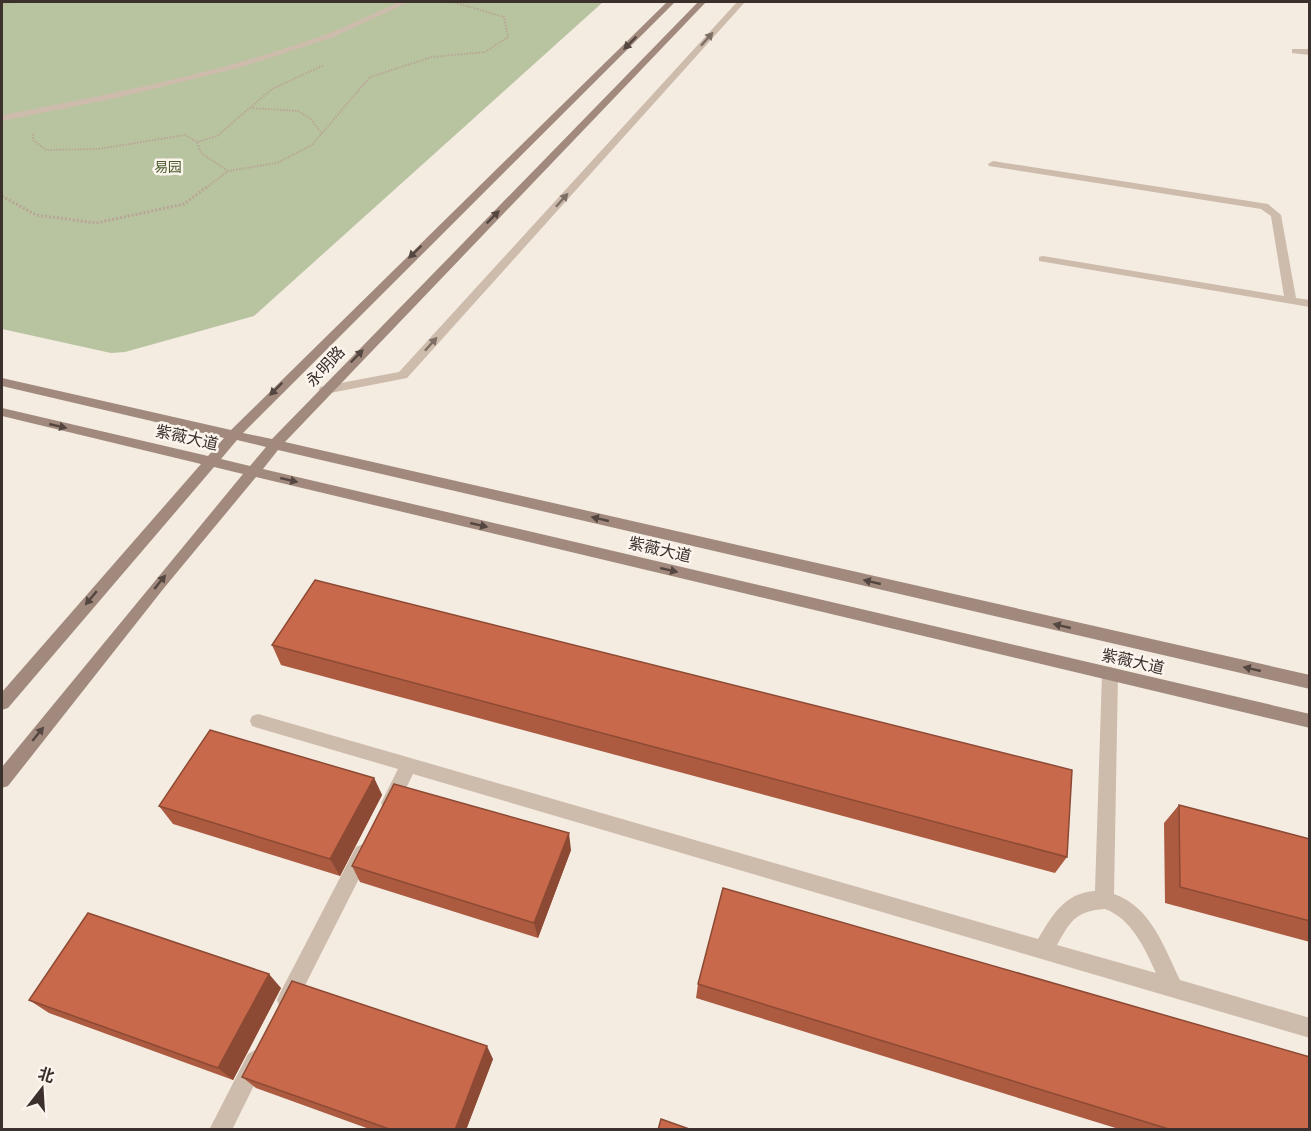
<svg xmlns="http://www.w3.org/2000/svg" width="1311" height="1131" font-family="'IBM Plex Sans','Noto Sans SC',sans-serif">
  <rect width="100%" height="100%" fill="#f4ebe1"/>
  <path fill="#b8c4a0" d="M2 2H603L254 316 125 352 111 353 2 329Z"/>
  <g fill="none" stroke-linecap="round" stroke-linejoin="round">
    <path stroke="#b9a596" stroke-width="2" stroke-dasharray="1.5 1.5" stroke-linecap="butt" d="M2 4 11 2
      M250 108 298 111 311 119 322 134
      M33 134V140L46 150 98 149 185 135 197 142
      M228 171 201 153 197 142 217 136 272 89 324 65
      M206 188 228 171 277 163 312 145 370 77 432 57 485 52 508 37 504 17 453 2"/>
    <path stroke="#b9a596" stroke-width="3" stroke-dasharray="2 2" stroke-linecap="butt" d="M2 196 36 215 96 223 184 204 208 186"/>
    <path fill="#cdbbac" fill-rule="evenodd" d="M1292 49H1310V55L1292 53Z
      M993 161 1268 204 1281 215 1296 298 1310 300V307L1039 261V257L1043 256 1284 296 1271 216 1261 209 989 166 988 164Z
      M1110 667 1116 669 1118 674 1114 894C1151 907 1164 947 1180 980L1310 1018V1038L413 774 396 809 390 811 384 809 381 803 398 769 258 728 252 726 250 721 252 716 258 714 1038 939C1052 916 1064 893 1095 891L1102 674 1104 669ZM1105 909C1132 919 1145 949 1156 973L1057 945C1071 920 1076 911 1105 909Z
      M363 844 370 847 372 853 294 1007 287 1010 280 1007 277 1000 280 993 356 847Z
      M255 1050 262 1054 266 1061 232 1130H209L248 1054Z"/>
    <path fill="#cdbbac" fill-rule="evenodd" d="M399 2H409L331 38 242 67 121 97 2 121V115C111 94 220 73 324 35 350 25 375 13 399 2Z
      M737 2H745L407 378 325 394 320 393 319 390 320 387 325 386 399 372Z"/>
    <path fill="#a18a7d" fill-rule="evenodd" d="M667 2H675L243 433 272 439 698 2H706L285 442 1310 675V689L278 450 263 469 1310 714V728L256 477 164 588 8 786 2 788V767L243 474 214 467 8 708 2 710V692L201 464 2 416V408L208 456 224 438 2 386V378L231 430ZM237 440 266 447 250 466 221 459Z"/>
  </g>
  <path fill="#ac5a40" d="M272 645 1067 857 1055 873 281 665Z
    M374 778 382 795 340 876 173 824 159 806Z
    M1179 805 1310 839V942L1165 903 1164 823Z
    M571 850 538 938 360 882 352 866Z
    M698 984 1310 1130H1122L696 998Z
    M281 988 233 1080 49 1013 29 1000Z
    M493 1059 466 1130H372L256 1088 242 1077Z"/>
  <path fill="#8c4a34" d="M374 778 382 795 340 876 330 859Z
    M569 833 571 850 538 938 534 923Z
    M269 974 281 988 233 1080 218 1068Z
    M487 1046 493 1059 466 1130H455Z"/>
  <path fill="#c8694b" stroke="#8c4a34" stroke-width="1.5" d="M315 580 1072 770 1067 857 272 645Z
    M210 730 374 778 330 859 159 806Z
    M394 784 569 833 534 923 352 866Z
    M1179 805 1310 839V921L1180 887Z
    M723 888 1310 1057V1130H1172L698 984Z
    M88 913 269 974 218 1068 29 1000Z
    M292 981 487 1046 455 1130H392L242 1077Z
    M661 1119 692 1130H658Z"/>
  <defs><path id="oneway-solid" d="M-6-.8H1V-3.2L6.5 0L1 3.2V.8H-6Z" transform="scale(1.5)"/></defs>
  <g fill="#7d6f65">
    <use href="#oneway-solid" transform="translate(707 39) rotate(-48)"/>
    <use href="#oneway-solid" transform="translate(562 200) rotate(-48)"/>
    <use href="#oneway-solid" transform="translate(431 344) rotate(-48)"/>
  </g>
  <g fill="#544640">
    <use href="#oneway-solid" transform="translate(630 43) rotate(135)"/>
    <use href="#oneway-solid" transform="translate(493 217) rotate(-45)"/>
    <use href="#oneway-solid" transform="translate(415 252) rotate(136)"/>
    <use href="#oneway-solid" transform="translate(357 356) rotate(-46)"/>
    <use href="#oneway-solid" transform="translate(276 389) rotate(135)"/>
    <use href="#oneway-solid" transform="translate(58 426) rotate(13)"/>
    <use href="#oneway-solid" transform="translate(289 480) rotate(13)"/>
    <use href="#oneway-solid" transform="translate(600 519) rotate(-167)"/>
    <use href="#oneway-solid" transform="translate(479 525) rotate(13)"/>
    <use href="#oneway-solid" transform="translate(669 570) rotate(13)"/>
    <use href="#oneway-solid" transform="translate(160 582) rotate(-51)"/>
    <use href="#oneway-solid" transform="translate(872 582) rotate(-167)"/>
    <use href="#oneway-solid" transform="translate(91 598) rotate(130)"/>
    <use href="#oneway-solid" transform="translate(1062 626) rotate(-167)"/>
    <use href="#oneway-solid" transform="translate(1252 669) rotate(-167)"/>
    <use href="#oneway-solid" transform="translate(38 734) rotate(-51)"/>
  </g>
  <g text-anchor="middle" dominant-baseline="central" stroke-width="5" stroke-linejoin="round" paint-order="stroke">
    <g font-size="14" fill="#4a5a2e" stroke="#fbf5ee">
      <text x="168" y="167">易园</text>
    </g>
    <g font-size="16" fill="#3b302b" stroke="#fbf5ee">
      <text transform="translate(325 366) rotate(-47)">永明路</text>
      <text transform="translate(187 437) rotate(13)">紫薇大道</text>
      <text transform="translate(660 549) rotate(13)">紫薇大道</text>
      <text transform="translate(1133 661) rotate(13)">紫薇大道</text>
    </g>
  </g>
  <rect width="1311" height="1131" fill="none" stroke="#3b302b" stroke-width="6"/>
  <g transform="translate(42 1089) rotate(17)" stroke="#fbf5ee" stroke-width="4.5" paint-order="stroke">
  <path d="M0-4.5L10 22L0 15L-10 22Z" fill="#3b302b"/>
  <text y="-9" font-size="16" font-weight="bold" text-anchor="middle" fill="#3b302b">北</text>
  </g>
</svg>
